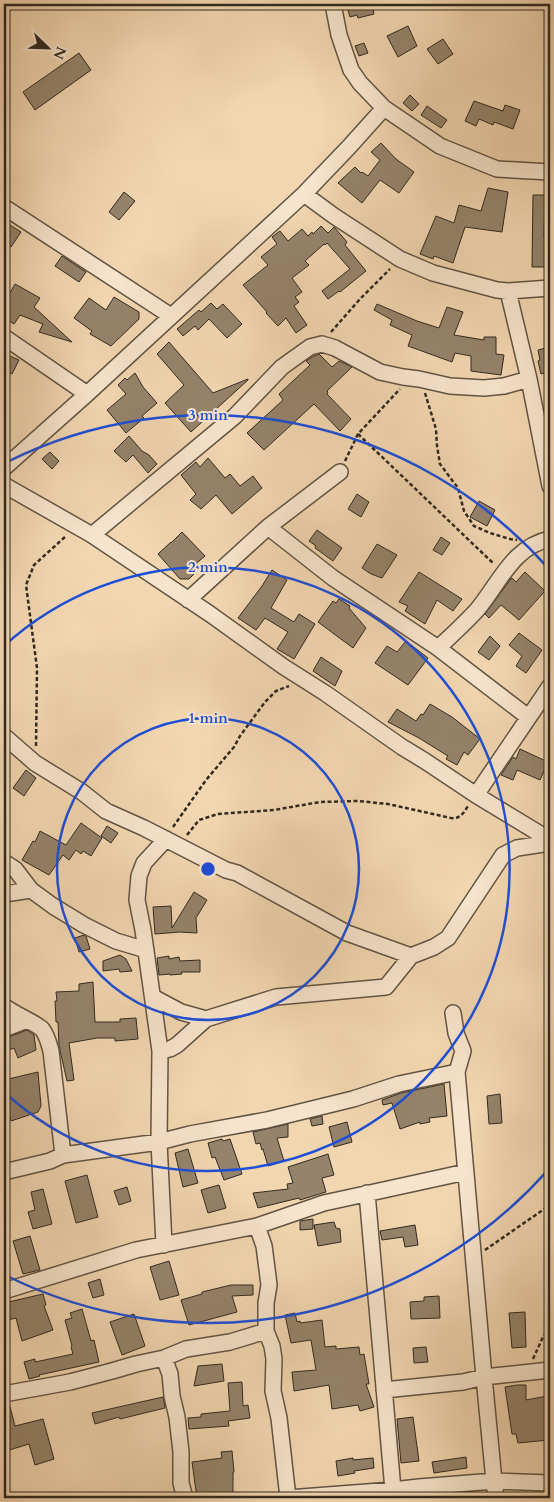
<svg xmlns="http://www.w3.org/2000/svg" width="554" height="1502" font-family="Cardo,serif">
  <rect width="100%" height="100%" fill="#f2d6b0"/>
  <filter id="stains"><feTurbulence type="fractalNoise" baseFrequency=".004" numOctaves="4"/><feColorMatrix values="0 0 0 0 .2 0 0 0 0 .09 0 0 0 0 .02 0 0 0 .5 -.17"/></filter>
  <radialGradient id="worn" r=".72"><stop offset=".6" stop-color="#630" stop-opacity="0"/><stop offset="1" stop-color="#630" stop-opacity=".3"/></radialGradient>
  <path fill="#95836b" stroke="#312920" d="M346 4H372L374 14 358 18 357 15 350 17Z
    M408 26 417 46 398 57 387 36Z
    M443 39 453 54 438 64 427 49Z
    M364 43 368 53 359 56 355 46Z
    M79 53 91 70 35 110 23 92Z
    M410 95 419 104 412 111 403 103Z
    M474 101 503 111 505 105 520 110 513 129 494 122 493 125 479 119 476 126 465 121Z
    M427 106 447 120 441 128 421 115Z
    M381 143 396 159 414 172 399 193 380 180 362 203 338 183 355 167 361 173 362 172 368 176 380 160 371 152Z
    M488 188 508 192 502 232 465 227 453 263 434 256 433 259 420 254 436 216 454 223 459 205 481 211Z
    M124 192 135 201 119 220 109 212Z
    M533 195H545L544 238 550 239V267H532Z
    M10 225 21 232 11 247 4 242V234Z
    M321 226 328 233 334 227 341 235 347 242 345 245 366 271 340 292 339 291 328 299 322 291 350 269 327 243 325 245 324 244 305 261 309 265 292 278 302 292 295 297 299 302 294 306 307 325 296 333 286 318 278 326 266 313 267 312 243 285 268 265 261 257 277 244 272 237 280 231 288 241 302 229 308 236 312 232 313 234Z
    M62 256 86 272 79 282 55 266Z
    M15 284 40 298 34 307 72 342 39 332 43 324 20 315 14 324 4 318 10 308 4 303Z
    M114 297 139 312V319L111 346 90 334 92 331 74 318 89 298 106 310Z
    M211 303 217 309 223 304 242 324 227 338 209 319 198 330 195 326 183 336 177 329 199 310 201 312Z
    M377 304 417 321 439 328 447 307 463 312 454 335 484 340V337H496V354L504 355 501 375 471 371V356L455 353 452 362 408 346 412 335 390 325 392 320 374 310Z
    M169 342 213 393 248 379V380L191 432 165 403 184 385 157 354Z
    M550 347V384L547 385 544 373 541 374 538 361 540 360 538 350Z
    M319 354 332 367 339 361 352 367 327 391 328 392 327 394 351 419 340 431 314 404 264 450 247 433 283 400 279 394 310 365 306 361 314 356Z
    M10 356 19 360 12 374 4 370Z
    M135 373 143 387 157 403 142 416 144 418 126 433 107 410 126 394 118 385 125 378 127 380Z
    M129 436 142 451 149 455 157 464 148 473 133 455 126 462 114 451Z
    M50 452 59 461 52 469 42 459Z
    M208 458 225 478 230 474 240 486 253 476 262 488 232 514 216 495 201 509 190 500 196 494 181 475 196 462 200 467Z
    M357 494 369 502 361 517 348 509Z
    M479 501 495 510 487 526 470 517Z
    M317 530 342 548 333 561 315 548 316 546 309 541Z
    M182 532 205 556 193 566 197 571 189 579H180L158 554 171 542V543Z
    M441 537 450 543 442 555 433 550Z
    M377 544 397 555 382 578 371 574 362 568Z
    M272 570 287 580 271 608 294 622 299 614 315 624 294 659 277 649 288 632 265 618 256 630 238 618 262 586Z
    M419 572 462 599 453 611 437 600 425 624 405 611 408 606 399 602Z
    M525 572 545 591 519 620 501 605 489 618 485 614 510 580 512 578 516 582Z
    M339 599 350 606 349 608 366 628 353 648 318 622 333 601 336 603Z
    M519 633 542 650 526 673 516 666 522 656 509 645Z
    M490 636 500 646 489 660 478 652Z
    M406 641 428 658 408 685 375 663 387 646 397 652Z
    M321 657 342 671 335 686 313 671Z
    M430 704 452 717 480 739 468 755 464 752 457 765 446 759 448 756 419 738 388 722 397 709 416 721 421 714 423 715Z
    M520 749 548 762 540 780 517 770 513 780 501 775 513 757 516 759Z
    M26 770 36 778 24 796 13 788Z
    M81 823 102 838 91 856 83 851 81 854 76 850 69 860 63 855 49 875 22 860 33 841 35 842 40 831 66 845Z
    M107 826 118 833 111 843 101 836Z
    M194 892 207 900 196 918 197 933 180 932 155 934 153 907 171 906 172 928Z
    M84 935 86 936 90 949 79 952 75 938Z
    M120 955 126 959 132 971 120 972 119 969 103 971V961Z
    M169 956V959L179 957 180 961 200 960V972H181L182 974 170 975V974L159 975 157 958Z
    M93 982 95 1022H120V1019L136 1018 138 1039 115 1041V1038H97L69 1043 74 1080 67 1081 59 1046 58 1022H56L55 1001H57L56 992 79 991V984Z
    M27 1030 34 1035 36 1050 18 1058 14 1048 4 1052V1039Z
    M38 1072 41 1106 38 1112 11 1121 4 1094V1080Z
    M444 1084 447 1116 429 1118 430 1122 420 1124V1122L400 1129 392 1103 383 1105 382 1100 401 1093Z
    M500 1094 502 1123 489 1124 487 1096Z
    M322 1116 323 1124 312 1126 310 1119Z
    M347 1122 352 1142 334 1147 329 1127Z
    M288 1124V1137L277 1138 284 1161 268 1166 263 1149 262 1150 260 1143 256 1144 253 1132Z
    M222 1139 223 1141 230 1139 242 1174 224 1180 215 1157 212 1158 208 1143Z
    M188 1149 198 1183 183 1187 175 1153Z
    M328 1154 334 1175 322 1178 326 1192 300 1200 299 1198 258 1208 253 1193 288 1189 287 1184 293 1183 288 1167Z
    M87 1175 98 1217 76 1223 65 1181Z
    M219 1185 226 1208 208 1213 201 1190Z
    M127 1187 131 1201 119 1205 114 1191Z
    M43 1189 52 1224 33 1229 28 1212 35 1210 31 1192Z
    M313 1219V1229L300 1230V1221Z
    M334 1222 336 1228 340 1229 341 1242 318 1246 314 1225Z
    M415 1225 418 1245 405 1247 403 1237 382 1240 380 1231Z
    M30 1236 40 1270 23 1274 13 1241Z
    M169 1261 179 1295 160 1300 150 1267Z
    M100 1279 104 1295 93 1298 88 1283Z
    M231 1285H253V1295L232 1296 237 1312 189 1325 181 1300 202 1294V1292Z
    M43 1294 46 1305 44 1306 53 1330 22 1341 16 1318 4 1321V1303Z
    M439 1296 440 1318 411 1319 410 1302 424 1301V1297Z
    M82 1309 91 1341 94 1340 99 1362 39 1375 40 1376 29 1379 24 1362 35 1359V1362L73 1354 71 1347 72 1346 65 1320 72 1318 70 1313Z
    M525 1312 526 1347 512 1348 509 1313Z
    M295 1313 297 1322 300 1321V1323L322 1320 325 1347 336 1346V1349L359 1347 360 1355 364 1354 369 1384H366L374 1407 360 1411 358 1405 332 1409 329 1385 294 1391 292 1372 316 1370 311 1340 291 1343 285 1315Z
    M134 1314 145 1346 122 1355 110 1322Z
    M426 1347 428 1362 414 1363 413 1348Z
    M222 1364 224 1381 194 1386 198 1366Z
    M242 1382 243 1406 248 1405 250 1418 228 1421 229 1426 189 1429 188 1418 201 1417V1414L230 1411 228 1383Z
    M517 1385H526V1400L547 1396 550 1422H548L549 1440 518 1443 516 1434H512L505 1387Z
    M163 1397 165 1408 120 1419 119 1417 95 1424 92 1413Z
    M4 1403H9L15 1426 43 1419 54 1459 35 1465 29 1444 6 1451 4 1444Z
    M413 1417 419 1461 401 1463 397 1419Z
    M232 1451 234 1472H233V1498H197L192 1462 222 1458 221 1452Z
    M466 1457 467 1468 434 1473 432 1462Z
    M353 1458V1460L373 1458 374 1468 354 1471 355 1473 338 1476 336 1461Z"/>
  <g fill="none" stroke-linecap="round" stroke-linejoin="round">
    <defs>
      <path id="street" d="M333 4 339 35 351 70 360 83 384 108 440 146 497 169 550 172
        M304 194 334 216 400 259 433 273 497 290 508 291 550 288
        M4 207 171 316
        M508 291 529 379 550 486
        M4 337 87 394
        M4 468 87 394 304 194 349 147 384 108
        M4 485 92 535 210 614 284 667 325 693 402 747 425 761 476 795 550 840
        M268 527 333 578 438 648 528 717
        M92 535 235 416 282 367 310 347 322 344 335 348 380 372 403 377 419 379 450 386 484 388 504 386 529 379
        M188 600 268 527 340 472
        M438 648C451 636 465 623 477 610 499 584 513 546 550 539
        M4 736 35 763 82 792 106 811 144 828 226 870 237 873 347 933 411 956
        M476 795 550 686
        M4 862 15 869 31 890 53 906 84 925 116 941 146 950
        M4 894 31 890
        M153 997 181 1012 206 1019
        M4 1006C14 1014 34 1022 42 1029 47 1035 49 1044 51 1051L63 1155
        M4 1029 27 1020
        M160 1051 170 1049 177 1045 206 1019 276 997 386 987 411 956 434 947 448 938 503 855 517 848 550 843
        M4 1172 50 1161 63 1155 159 1142 190 1134 267 1120 353 1099 399 1084 457 1072
        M367 1193C376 1292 385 1391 393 1490
        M257 1226 264 1246 267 1269 269 1285 266 1303V1331L272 1346 274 1359 273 1391 279 1418 288 1498
        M164 1245 159 1142 160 1051 143 930 137 900 139 876 144 863 166 839
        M4 1291 136 1250 257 1226 324 1203 466 1172
        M164 1358 170 1374 172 1396 177 1417 181 1452V1483L185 1498
        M384 1390 463 1382 484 1377 457 1072 463 1051 456 1033 453 1013
        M4 1394 70 1382 112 1371 136 1364 164 1358 186 1349 230 1342 266 1331
        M288 1498 393 1490 419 1487 494 1481 484 1377 550 1370
        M496 1498 494 1481 550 1483"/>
    </defs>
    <use href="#street" stroke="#615444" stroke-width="18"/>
    <path stroke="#312920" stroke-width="2.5" stroke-dasharray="4 2.5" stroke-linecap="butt" d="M544 4 550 11
      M331 332 360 299 390 269
      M425 393 436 429 437 446 440 464 458 488 464 511 474 526 490 533 510 539 517 540
      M358 434 494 564
      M345 461 358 434 400 389
      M36 746 37 668 26 585 34 565 66 536
      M173 827 206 780 234 747 240 736 265 702 276 691 289 686
      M187 835 199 820 218 814 274 810 320 802 358 801 388 804 451 818C460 819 463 814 468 806
      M485 1250 550 1205
      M533 1359 542 1339 550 1326"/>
    <use href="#street" stroke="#f7e4cc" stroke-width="15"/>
  </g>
  <g fill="none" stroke="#1d4ed8" stroke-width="2.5">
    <circle cx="208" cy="869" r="151"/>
    <path d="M4 646A302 302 0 1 1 4 1092"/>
    <path d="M548 1170A454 454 0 0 1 5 1275M5 463A454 454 0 0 1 548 568"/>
  </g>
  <circle cx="208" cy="869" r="8" fill="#1d4ed8" stroke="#f7e4cc" stroke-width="2.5"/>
  <g font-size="15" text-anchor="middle" font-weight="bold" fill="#1d4ed8" stroke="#f7e4cc" stroke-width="4" stroke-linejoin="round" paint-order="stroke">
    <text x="208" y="420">3 min</text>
    <text x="208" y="572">2 min</text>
    <text x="208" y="723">1 min</text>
  </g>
  <rect width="554" height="1502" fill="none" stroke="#f2d6b0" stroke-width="20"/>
  <rect x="5" y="5" width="544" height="1492" fill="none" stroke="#312920" stroke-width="2.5"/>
  <rect x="10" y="10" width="534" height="1482" fill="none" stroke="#312920"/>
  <g transform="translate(48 48) rotate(113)" stroke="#f7e4cc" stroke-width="4" paint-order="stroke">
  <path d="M0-4L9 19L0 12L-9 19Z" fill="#312920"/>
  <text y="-8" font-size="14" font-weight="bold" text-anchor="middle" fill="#312920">N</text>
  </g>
  <rect width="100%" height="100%" filter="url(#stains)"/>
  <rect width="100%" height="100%" fill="url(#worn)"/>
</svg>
